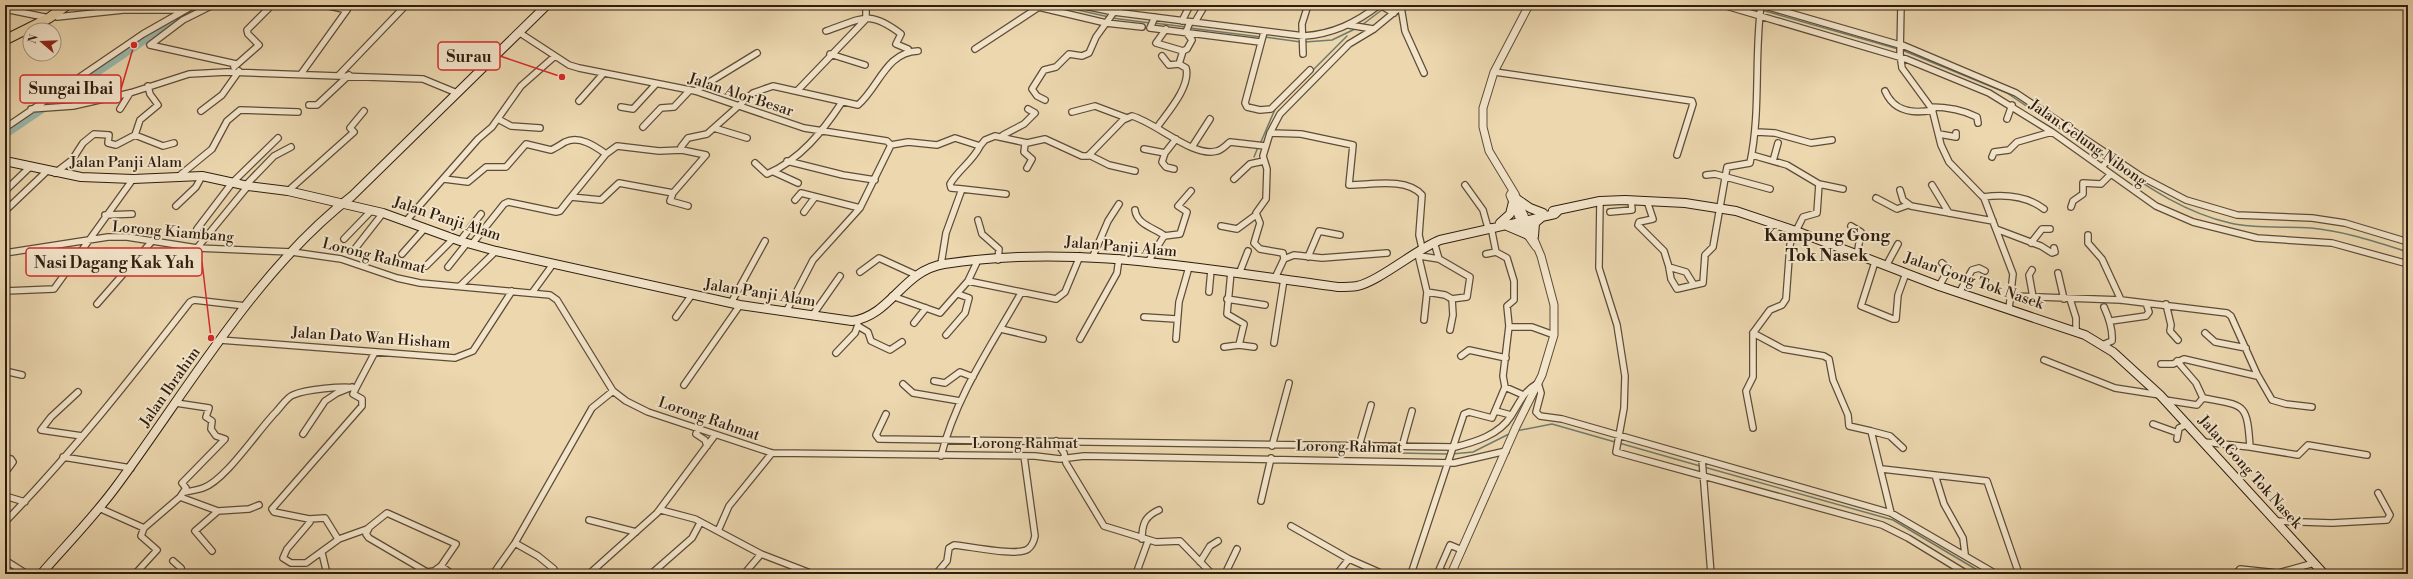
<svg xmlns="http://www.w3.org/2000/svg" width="2413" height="579" font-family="'Libre Bodoni',serif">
  <rect width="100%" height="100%" fill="#ecd7af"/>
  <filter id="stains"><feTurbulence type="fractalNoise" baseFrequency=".005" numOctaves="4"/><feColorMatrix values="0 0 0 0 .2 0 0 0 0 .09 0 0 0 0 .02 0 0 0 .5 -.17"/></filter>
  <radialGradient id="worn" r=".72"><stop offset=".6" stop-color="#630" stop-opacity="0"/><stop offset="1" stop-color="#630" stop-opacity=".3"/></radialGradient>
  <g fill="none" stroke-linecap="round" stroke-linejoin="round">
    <path stroke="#6f7b6e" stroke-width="1.5" d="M1056 5 1109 17
      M1744 5 1898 49
      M1112 18 1150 23
      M1154 23 1186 27
      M1362 25 1383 9
      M1190 28 1261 37
      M1265 37 1301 42
      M1305 42 1332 40 1357 28
      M1902 50 2007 93 2105 159
      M1311 72 1347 36
      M1260 144 1276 107
      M1254 157 1258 147
      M2109 161C2146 186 2185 213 2230 223 2256 229 2284 226 2311 228 2344 231 2376 242 2408 252
      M1516 431 1552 424 1615 442
      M1619 443 1700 466
      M1398 453 1448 454
      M1452 454 1473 452 1511 433
      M1704 467 1893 520 1984 574"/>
    <path stroke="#99b9ae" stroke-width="10" d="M5 133 175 18 201 5"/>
    <defs>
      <path id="minor" d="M213 5 183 20 150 45 236 64
        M1030 5 1106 23 1142 27
        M1080 5 1114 12 1304 36C1333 34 1356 23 1379 5
        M1380 5 1394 13
        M1723 5 1906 59 1989 93 2052 132 2156 206 2193 222 2257 238 2332 243 2408 264
        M1762 5 1900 45
        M1901 5 1900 54 1902 68 1932 109 1941 145 1949 162 1984 198 2013 274 2009 309
        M1401 7 1405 31 1424 73
        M5 9 49 18
        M57 17 123 10H183
        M1155 17 1150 28 1260 42
        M1182 21 1190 5
        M1195 22 1205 5
        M1349 25 1373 29
        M1166 29 1156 43 1183 51
        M826 31C862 19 868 9 901 34L896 44 908 49
        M1264 32 1245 103 1247 107 1260 110 1271 109 1310 70
        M520 33 569 65 579 68 695 91 804 128 887 141 891 145
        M1900 44 2016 93 2142 177 2186 200 2237 215 2312 218 2345 223 2408 242
        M975 49 1039 7
        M830 54 865 65
        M1303 54 1302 24 1308 5
        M1162 56 1169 65 1179 64 1183 51 1187 49 1192 40 1186 32 1190 22
        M234 67 259 45 248 34 247 30 272 5
        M1495 72 1692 101 1693 104 1677 155
        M301 74 347 10 325 5
        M339 75 406 5
        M148 86 150 94 158 105 140 120 135 135 163 146 174 143
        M695 91 757 53
        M797 91 866 19V5
        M1885 91C1894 112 1913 114 1933 110
        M1045 100 1037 96 1032 89 1044 70 1056 67 1069 54 1082 56 1089 53 1096 37 1114 12
        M579 101 603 74
        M309 105H317L349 75
        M621 107 633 109 656 84
        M1931 107C1947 107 1963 110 1977 117L1978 123
        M31 109 73 106 130 93 189 74 227 72 423 79 457 93
        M120 109 130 93
        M201 111 222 95 239 71
        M1072 112 1095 106 1127 118
        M498 119 511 126 540 128
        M2007 119 2012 105
        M1158 126C1168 112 1191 86 1186 68L1179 64
        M643 127 661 108 674 107 690 90
        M5 128 143 34 194 5
        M714 128 747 138
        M1757 132 1775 133 1811 143 1832 140
        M1270 133 1301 134 1353 145 1349 185C1371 185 1406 177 1422 195L1419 235 1422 248
        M1939 134 1956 137V133
        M1003 135 1024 124 1035 113 1028 109
        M1025 144 1024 152 1032 159 1027 168
        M891 145 908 142 937 145 955 138 980 146C973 161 958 170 950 184L951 188 962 189 946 233 941 264
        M980 146 985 140 995 136 1027 143 1045 139 1082 156H1088L1123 120 1132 116C1157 123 1193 158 1217 151 1222 150 1226 145 1230 142L1265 146
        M1192 147 1210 119
        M1144 149 1165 153
        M1089 155 1109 165 1135 171
        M1752 155 1787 165 1819 184 1817 213 1803 217 1796 231
        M1992 157 1994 152 2009 150 2017 142 2052 132
        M787 161 843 175 875 180
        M1773 161 1778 143
        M755 163 767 174C800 160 823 131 842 102
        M2102 167 2111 157
        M1174 169 1166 167 1162 162 1165 153 1176 139
        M774 172 798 183
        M55 173 72 160 83 143 94 134 109 135 108 143 116 145 135 135
        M1706 175 1715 174 1770 189
        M179 176 212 149 227 121 240 110 298 112
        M444 179 468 182 486 167H506L526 144 551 150C556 148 560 145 565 142 579 135 595 146 606 154
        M1234 179 1250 164 1264 161
        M1819 184 1843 189
        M1465 185 1483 210 1488 228
        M1932 185 1949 213
        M245 186 274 156 291 147
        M962 189 1006 194
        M1900 190 1903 200 1911 206 1993 221
        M5 191 31 166
        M288 191 354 132 350 128 364 111
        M673 193 670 201 688 206
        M571 197 606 154 617 146 659 151 682 150
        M1983 197C2004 194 2027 196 2044 209
        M1876 198 1897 209 1908 205
        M795 200 801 193 860 208
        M1600 201 1599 268 1617 325 1625 376 1624 408 1616 452 1882 525 1908 538 1967 574
        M1647 201 1653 219 1639 222 1638 225 1664 251 1669 267 1686 272 1694 285
        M176 206 196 187 202 176
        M2071 207 2073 201 2083 194V183L2101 184 2111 174
        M1135 210C1137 225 1155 228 1165 236
        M5 211 47 171
        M804 212 815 197
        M1610 212 1632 210 1631 200
        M105 215 132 214
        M978 220 982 234 999 249 998 260
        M406 221 478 139 492 127 521 86 555 56
        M1221 226 1237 229 1256 215
        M1851 226 1861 232 1857 255
        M1491 227 1496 252
        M197 229 232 183 278 138
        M1996 229 2041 246 2052 253 2055 252 2054 248
        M1794 230 1790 245 1786 299 1782 305 1770 310 1753 333 1783 349 1824 356 1829 359 1833 380 1848 415 1849 426 1871 431 1891 513
        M2088 235V243L2102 259 2121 300
        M344 239 372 210
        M460 241 481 214
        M1434 242 1439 259
        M2031 243 2042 229H2050
        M472 244 504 204 508 202 556 212 560 211 571 197 601 200 619 183 673 193 706 155 682 150 681 147 688 138 707 134 753 93 773 86 858 105C879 87 886 52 918 51
        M197 248 248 186
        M354 250 383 213
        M5 253 108 237H127L197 248 292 252 341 259 397 278 420 283 550 295 557 300 613 391 626 401 648 412 772 453 1035 456 1060 459 1084 456 1454 463 1506 451
        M402 254 425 228
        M1418 254 1427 292 1424 320
        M1093 256 1108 221 1119 204
        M1420 256 1439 259 1470 277 1467 297 1451 299
        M1308 257 1319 231 1340 235
        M1284 259 1294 255 1322 258 1387 253
        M977 262 968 281 1056 299 1065 292 1080 256
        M1148 262 1164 236 1180 234 1187 212 1178 206 1191 191
        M1875 262 1861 306 1893 319H1896L1898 295 1906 273
        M426 266 454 238
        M1886 266 1898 244
        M448 267 467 243
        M1669 268 1671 279 1677 289 1703 283 1705 255 1713 247 1727 167 1750 163C1761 111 1754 58 1761 5
        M2032 270 2029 275 2033 297
        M860 272 879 258 914 274
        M1231 272 1227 314 1244 324 1239 345 1254 347
        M2058 273 2064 299
        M1239 274 1248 251
        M1275 278 1284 259 1283 253 1260 249 1254 243 1260 223 1256 213 1266 199 1267 169 1263 156 1270 133 1280 114 1349 44 1374 29 1403 5
        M460 286 496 251
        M1939 286 1949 269 1942 263
        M5 291 54 289 133 179
        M1209 292 1211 270
        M1427 292 1445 295 1452 299 1453 315 1450 330
        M532 293 553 264
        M1959 293 1972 270 1979 268 1985 271
        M892 296 940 313 968 281
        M2012 296 2121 300 2227 313 2231 316 2257 374 2272 400 2286 404 2312 407
        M1227 299 1265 305
        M2070 299 2076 318V331
        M731 303 765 241
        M97 304 153 240
        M2166 304 2171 325 2170 331 2178 340
        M786 312 813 260 860 208 891 145
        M812 316 840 276
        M676 317 691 296
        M1144 317 1176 319
        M2111 321 2146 316 2149 312 2146 303
        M914 323 926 308
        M858 326 868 332 871 341 890 350 902 342
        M1509 327H1532L1554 335
        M1001 329 1043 339
        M1753 333V377L1746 391 1753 428
        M2205 333 2215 342 2246 348
        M946 335 965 313 969 298 958 294
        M1080 339 1117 273 1119 258
        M1176 339 1179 302 1189 267
        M220 340 455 358 473 351 512 291
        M1274 343 1284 279
        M2102 345 2112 341C2113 329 2109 318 2104 307
        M1224 347 1239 345
        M836 353 855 333 858 325
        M1461 356 1469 350 1506 358
        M2044 360 2115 388 2160 395
        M2177 361 2196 383 2203 398
        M2161 364H2173L2184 359 2257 376
        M5 371 22 375
        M934 381 945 383 960 372 973 377
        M903 384 913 393 960 401
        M684 385 740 305
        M1505 387 1521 394
        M356 388 353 394 362 399V406L272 509 274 512 309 519 310 522 287 549 283 558 291 563H306L339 539 367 529 387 513 456 544 441 566 452 574
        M78 392 51 417 41 430 82 436
        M2165 400 2197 405 2203 398C2245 406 2247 402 2250 447L2204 442
        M176 403 209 408 206 417 212 421 211 429 216 436 225 439 182 483 186 488 180 497 218 511 195 531 212 551
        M1496 411 1511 415
        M886 414 876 435 879 439 1455 447C1475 442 1499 435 1511 416 1520 402 1523 392 1538 383L1541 393 1536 412 1540 416 1562 419 1891 513 1996 574
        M2153 424 2178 433
        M698 429 696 434 705 440 707 446
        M1871 431 1890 436 1903 448
        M303 434 325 401 337 393 352 387
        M2177 439 2179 428 2188 424
        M1056 441 1064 453 1066 463 1104 526 1156 542 1180 541 1212 574
        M1272 446 1289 383
        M1359 446 1371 405
        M1402 447 1412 411
        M2250 447 2298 455 2308 445 2367 455
        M941 456C956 396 991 346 1021 293
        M63 457 131 468
        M5 458 11 459 13 462 5 473
        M1702 459 1711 574
        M1882 469 1987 481 2019 574
        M1935 475 1944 504 1963 538 1965 554
        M185 492C191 491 197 490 203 488 226 480 258 430 276 412 281 407 287 397 293 395 307 389 342 386 356 388L374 354
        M5 496 25 502
        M1261 501 1271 458
        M99 508 144 528 180 497
        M661 510 695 519 761 554 744 574
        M218 511 249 509 259 505
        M309 519 325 518 338 539
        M589 520 636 532
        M2275 521 2332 523 2387 520 2390 515 2378 493
        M5 522C72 453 131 378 190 302L194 300 246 306
        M1291 526 1349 559
        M369 528 366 534 369 538 427 572 434 571 441 566
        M718 531 729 506 772 453
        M1142 539C1142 524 1145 516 1159 510
        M515 543 538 556 554 569V574
        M322 553 327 574
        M761 554 813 574
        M5 560 27 574
        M173 561 181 568 176 574
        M1200 562 1210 546 1218 541
        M135 574 157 550 141 536 144 528
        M493 574 515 543 592 408 613 391
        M589 574 657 513 715 435
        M651 574 692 538 700 523
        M936 574 947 561 949 548 954 545C969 546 1017 557 1028 549 1032 546 1034 541 1035 536L1024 456
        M1136 574 1148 541
        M1225 574 1237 549
        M1337 574 1349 559 1383 574
        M1411 574 1464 414 1469 412 1492 418 1505 387 1503 376 1509 326 1507 306 1514 300V281L1507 258 1496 252 1486 254
        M1449 574 1439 570 1450 545 1462 550
        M2236 574 2240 569 2278 573 2314 563"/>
      <path id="tertiary" d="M1512 192 1510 195 1524 230 1536 247
        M1451 574 1516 427 1542 375 1554 335V305L1541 256 1515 194 1489 151 1483 127V108L1494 72 1529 5"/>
      <path id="secondary" d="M5 161 81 177 133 179 202 176 248 186 288 191 383 213 460 241 496 251 740 305 852 321C892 315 902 271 944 264 1077 243 1207 270 1338 287 1344 287 1351 287 1357 286 1378 282 1415 250 1440 240L1555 214 1558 211
        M1517 199 1530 208 1543 213
        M1553 211 1600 201 1625 200 1685 203 1736 211 1796 231 1939 286 2085 335 2113 352 2160 395 2324 574
        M1500 223 1510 214 1513 202
        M1507 226 1528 235
        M1534 236 1535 223 1541 218
        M41 574C67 544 95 516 118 484 188 389 258 268 352 196L547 5"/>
      <path id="trunk" d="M5 40 49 18 67 5"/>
    </defs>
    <use href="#minor" stroke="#5e4c37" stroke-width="8"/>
    <use href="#tertiary" stroke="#5e4c37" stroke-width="9"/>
    <use href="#secondary" stroke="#2f1e0f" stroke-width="10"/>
    <use href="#trunk" stroke="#2f1e0f" stroke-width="11"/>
    <use href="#minor" stroke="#f3e5cb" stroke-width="5.5"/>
    <use href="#tertiary" stroke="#f3e5cb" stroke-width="7"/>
    <use href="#secondary" stroke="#f3e5cb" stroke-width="8"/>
    <use href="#trunk" stroke="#ecd7af" stroke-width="9"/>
  </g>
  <g text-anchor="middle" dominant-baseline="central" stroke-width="4" stroke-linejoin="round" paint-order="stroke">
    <g font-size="15" fill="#2f1e0f" stroke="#f3e5cb">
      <text transform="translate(741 95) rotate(18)">Jalan Alor Besar</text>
      <text transform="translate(2088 143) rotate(35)">Jalan Gelung Nibong</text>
      <text x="126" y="162">Jalan Panji Alam</text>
      <text transform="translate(447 219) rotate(18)">Jalan Panji Alam</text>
      <text transform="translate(173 232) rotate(5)">Lorong Kiambang</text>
      <text transform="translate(1121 247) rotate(5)">Jalan Panji Alam</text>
      <text transform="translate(374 256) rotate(14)">Lorong Rahmat</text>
      <text transform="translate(1974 281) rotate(19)">Jalan Gong Tok Nasek</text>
      <text transform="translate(760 293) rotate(9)">Jalan Panji Alam</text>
      <text transform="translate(371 338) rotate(4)">Jalan Dato Wan Hisham</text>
      <text transform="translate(170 387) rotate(-55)">Jalan Ibrahim</text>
      <text transform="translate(709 419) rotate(19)">Lorong Rahmat</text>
      <text x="1025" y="443">Lorong Rahmat</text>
      <text transform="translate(1349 447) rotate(1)">Lorong Rahmat</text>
      <text transform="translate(2250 472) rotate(48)">Jalan Gong Tok Nasek</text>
    </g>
    <g font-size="17" font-weight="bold" fill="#2f1e0f" stroke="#f3e5cb">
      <text x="1827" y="236">Kampung Gong<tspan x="1827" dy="20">Tok Nasek</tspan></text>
    </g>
  </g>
  <path fill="none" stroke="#d62828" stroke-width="1.5" d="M562 77L500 56M134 45L121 89M211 338L202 262"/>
  <g fill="#d62828" stroke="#f3e5cb" stroke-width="1.5">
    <circle cx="562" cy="77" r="4"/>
    <circle cx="134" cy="45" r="4"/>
    <circle cx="211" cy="338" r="4"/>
  </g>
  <g fill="#f3e5cb" stroke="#d62828" stroke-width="1.5">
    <rect x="438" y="42" width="62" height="28" rx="4"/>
    <rect x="20" y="75" width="101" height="28" rx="4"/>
    <rect x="26" y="248" width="176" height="28" rx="4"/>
  </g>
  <g font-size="16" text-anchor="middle" font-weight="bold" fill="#2f1e0f">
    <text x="469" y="62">Surau</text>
    <text x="71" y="94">Sungai Ibai</text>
    <text x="114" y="268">Nasi Dagang Kak Yah</text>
  </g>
  <rect width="2413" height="579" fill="none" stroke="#ecd7af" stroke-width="20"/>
  <rect x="6" y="6" width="2401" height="567" fill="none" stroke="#2f1e0f" stroke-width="2"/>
  <rect x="10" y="10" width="2393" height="559" fill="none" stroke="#2f1e0f"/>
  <g transform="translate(42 42) rotate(289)"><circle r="19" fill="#f3e5cb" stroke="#a59580"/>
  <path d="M0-3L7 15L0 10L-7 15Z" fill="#8f2418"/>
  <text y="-6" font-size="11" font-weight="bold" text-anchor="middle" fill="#2f1e0f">N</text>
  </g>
  <rect width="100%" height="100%" filter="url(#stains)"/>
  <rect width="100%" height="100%" fill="url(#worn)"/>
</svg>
